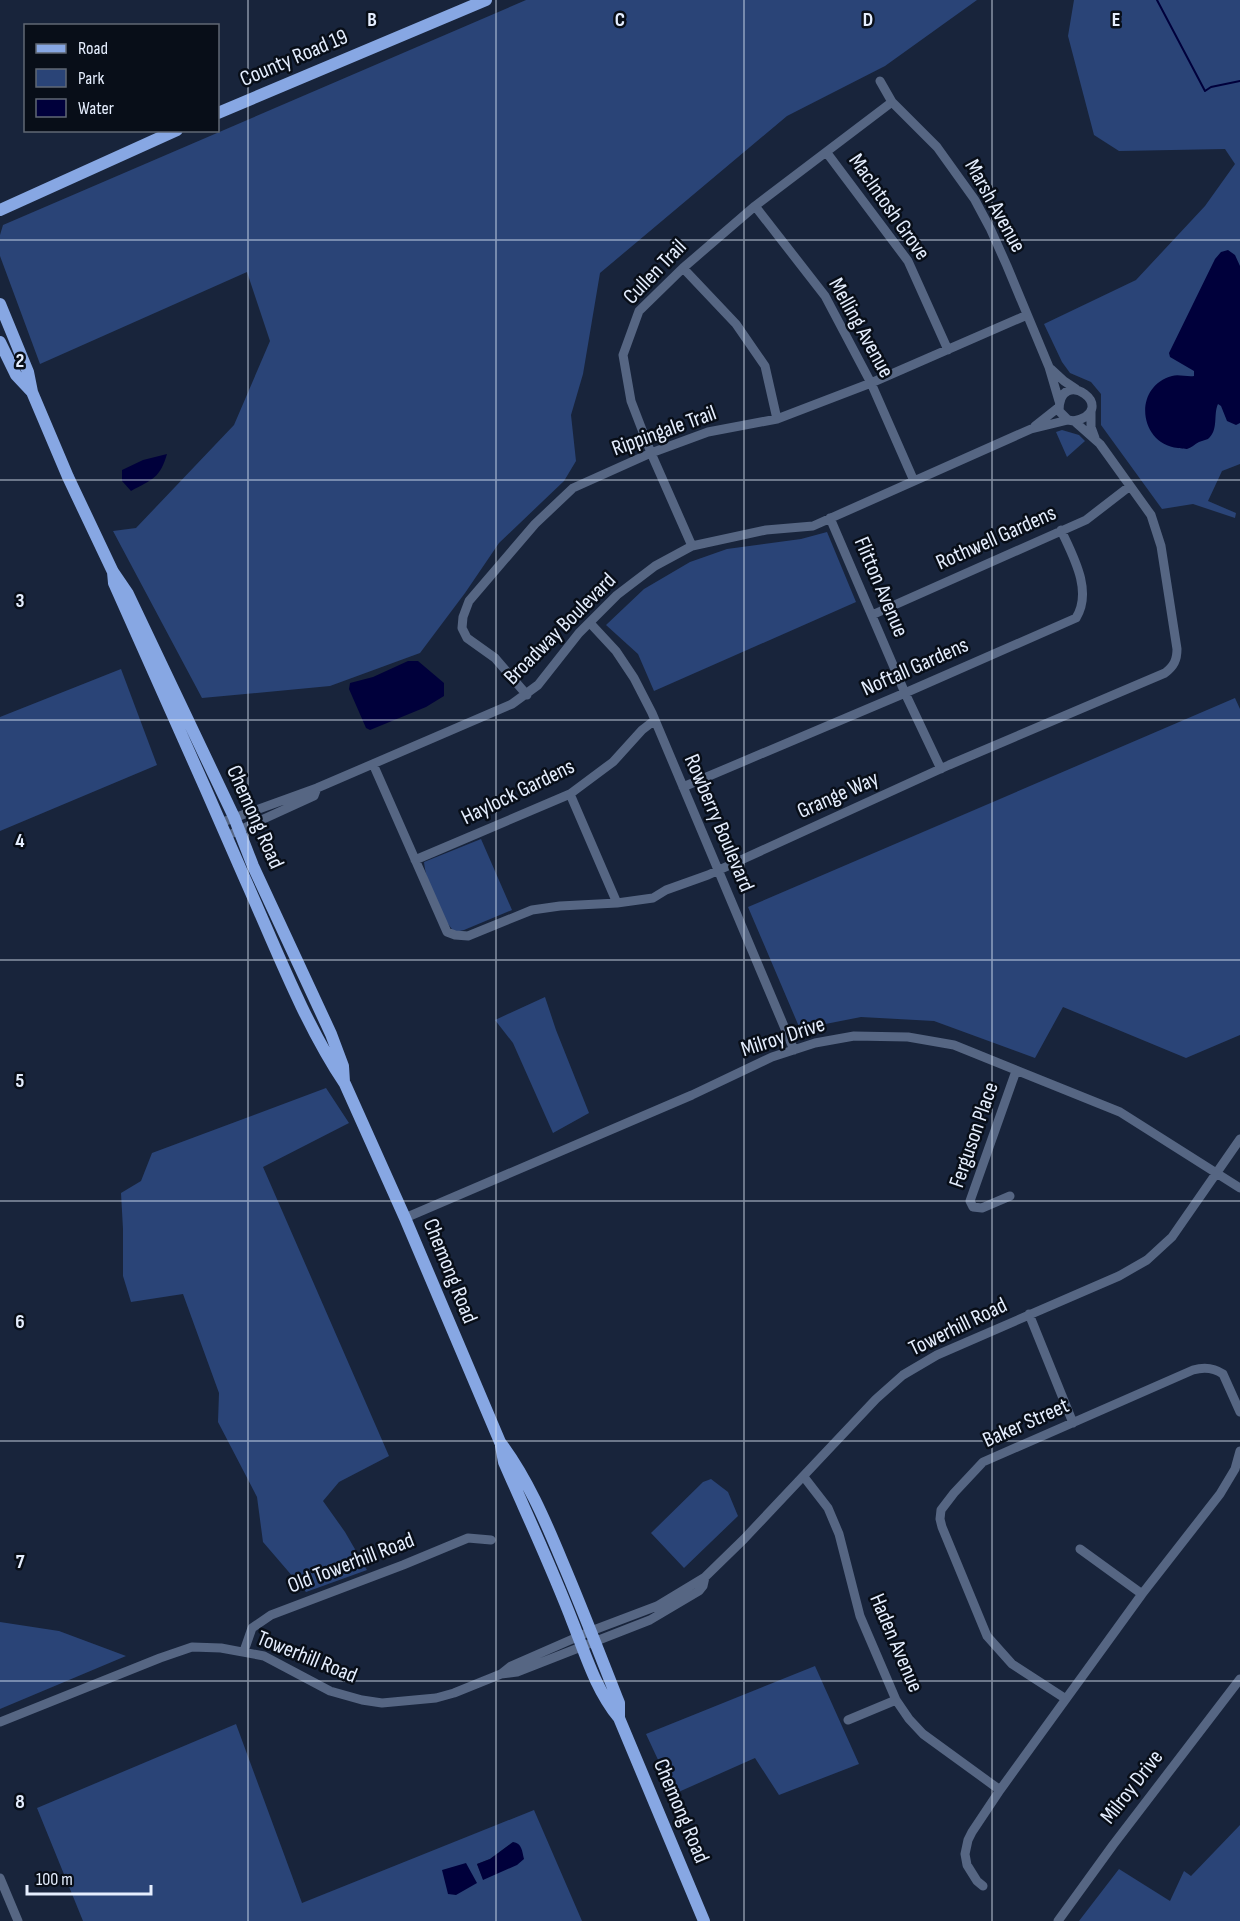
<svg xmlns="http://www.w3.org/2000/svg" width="1240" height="1921" font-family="'Sofia Sans Condensed',sans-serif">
  <rect width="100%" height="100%" fill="#18243b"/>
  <path fill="#2a4477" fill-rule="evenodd" d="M526 0H977L885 66 787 116 600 273 583 374 571 415 576 461 564 481 499 543 465 593 420 653 330 686 202 698 113 531 136 528 234 425 270 341 247 272 40 364 0 256V235L3 225Z
    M1074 0H1240V464L1222 471 1208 501 1236 513 1235 518 1193 504 1162 509 1101 425V394L1091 382 1070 373 1062 362 1044 324 1136 280 1205 206 1235 164 1225 149 1119 151 1094 135 1068 36Z
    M1062 430 1079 435 1085 441 1067 457 1056 432Z
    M827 532 856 602 654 691 638 654 606 625 644 589 690 562 727 549 801 539Z
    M121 669 157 765 0 831V717Z
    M1235 698 1240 709V1035L1186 1058 1063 1007 1035 1058 934 1021 861 1017 800 1029 748 907Z
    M481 839 512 910 464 930 455 932C440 918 426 882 424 862Z
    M545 997 556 1030 589 1113 553 1133 513 1043 495 1020Z
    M326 1088 349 1123 263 1167 389 1456 339 1482 323 1501 345 1532 367 1570 306 1592 263 1542 257 1497 218 1422 219 1393 183 1294 131 1302 123 1276V1229L121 1193 141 1181 152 1153Z
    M711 1479 728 1492 738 1516 684 1568 651 1533 703 1482Z
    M0 1622 59 1631 126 1656 0 1709Z
    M815 1666 859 1764 779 1795 755 1758 674 1794 646 1734Z
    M236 1724 302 1903 534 1810 582 1921H83L37 1808ZM513 1842 483 1880V1879L477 1864 490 1859Z
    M1240 1825V1921H1079L1119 1869 1170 1901 1184 1871 1191 1876Z"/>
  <path fill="#00003b" d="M1228 250 1235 255 1240 266V423L1236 425 1227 421 1221 406 1218 404C1213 415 1219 430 1208 439 1205 440 1202 441 1199 442 1195 444 1191 448 1187 449 1186 449 1178 448 1178 448 1139 444 1132 387 1172 376 1178 374 1187 377 1194 376V371L1170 357 1169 353 1215 259 1221 252Z
    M167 454C160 478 153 479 131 491L122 481V470L143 460Z
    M408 661H418L444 683V696L426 707 370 730 366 728 349 689 350 683 373 677Z
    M513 1842C522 1843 522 1851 524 1859L517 1865 483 1880 477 1864 490 1859Z
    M466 1863 477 1883 456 1895 448 1894 442 1870Z"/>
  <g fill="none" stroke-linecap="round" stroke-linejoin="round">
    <path stroke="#00003b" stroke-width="2" d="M1157 0 1205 91 1211 87 1240 81"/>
    <path stroke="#566683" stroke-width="9" d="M880 81 892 102 937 147 975 200 990 228 1007 266 1049 367 1059 401
      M827 153 908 261 948 350
      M755 206 825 296 871 383 914 481
      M683 268 736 324 765 366 777 419
      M1051 369 1064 381 1076 389
      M1091 411V427L1095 438
      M1035 426 1059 407
      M830 518 905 693 941 769
      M692 546 651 453 631 401 623 355 639 311 683 268 755 206 892 102
      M872 615 1086 520 1130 486
      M590 623 616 651 634 678 652 713 794 1050
      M527 695 495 658 467 638 462 628 463 617 469 601 535 524 573 488 651 453 708 432 777 419 871 383 1027 315
      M373 764 447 932 455 935 468 936 532 910 560 906 617 903 653 898 666 890 708 875 949 765 1165 673C1174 666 1177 660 1177 649L1161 546 1151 515 1100 444 1074 421 1068 420 1059 411C1059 363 1122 410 1074 421
      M683 787 905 693 1076 618C1093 591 1073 556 1061 530
      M570 794 617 903
      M220 823 317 788 512 704 538 685 579 633 617 595 655 566 692 546 766 530 813 526 1031 429 1068 420
      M233 833 314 796 317 788
      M415 860 570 794 613 762 642 730 655 720
      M1010 1196 982 1208 973 1207 970 1201 1016 1071
      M405 1218 692 1095 772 1057 815 1043 854 1036 908 1037 954 1045 1120 1112 1240 1188
      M1029 1314 1073 1423
      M804 1477 828 1508 839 1534 860 1616 896 1700 909 1719 923 1734 1000 1790
      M1080 1549 1142 1594
      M244 1651 252 1628 271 1615 403 1565 468 1538 491 1540
      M501 1674 511 1666 591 1631 657 1606 705 1577 744 1539 876 1399 903 1375 937 1355 1119 1276 1147 1260 1172 1237 1240 1139
      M1066 1699 1012 1664 987 1636 942 1527 940 1519 941 1510 954 1493 983 1462 1193 1370C1203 1367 1213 1367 1223 1374L1240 1412
      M848 1720 896 1700
      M0 1722 160 1658 192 1647 221 1648 264 1656 330 1691 362 1700 382 1703 436 1698 454 1693 501 1674 517 1672 650 1620 699 1591 703 1586 705 1577
      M0 1878 18 1921
      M983 1886 977 1881 967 1865 965 1854 968 1840 972 1832 1000 1790 1142 1594 1220 1494 1235 1469 1240 1451
      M1058 1921 1113 1845 1240 1679"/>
    <path stroke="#87a7e3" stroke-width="12" d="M218 113 486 0
      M0 210 177 130
      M0 304 28 372 32 392 68 477 113 572 128 594 234 817 253 866 331 1034 343 1066 344 1082
      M0 342 16 375 31 391
      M113 572 114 583C158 681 202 780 245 879 275 946 304 1023 345 1084L405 1218 500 1442C527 1478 545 1520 562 1561 582 1608 600 1655 619 1703V1718
      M501 1446 504 1462C527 1515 552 1568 573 1623 586 1656 596 1690 619 1718L704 1921"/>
  </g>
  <path fill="none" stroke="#e5eefe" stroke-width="1.5" stroke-opacity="0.55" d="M248 0V1921M496 0V1921M744 0V1921M992 0V1921M0 240H1240M0 480H1240M0 720H1240M0 960H1240M0 1201H1240M0 1441H1240M0 1681H1240"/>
  <g text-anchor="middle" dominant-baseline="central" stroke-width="5" stroke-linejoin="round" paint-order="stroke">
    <g font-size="22" fill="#e5eefe" stroke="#080e18">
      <text transform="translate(294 58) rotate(-23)">County Road 19</text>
      <text transform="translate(995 206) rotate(61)">Marsh Avenue</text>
      <text transform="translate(889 207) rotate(55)">MacIntosh Grove</text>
      <text transform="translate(655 272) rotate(-46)">Cullen Trail</text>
      <text transform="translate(861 328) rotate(61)">Melling Avenue</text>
      <text transform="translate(664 431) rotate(-20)">Rippingale Trail</text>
      <text transform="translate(996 538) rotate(-24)">Rothwell Gardens</text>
      <text transform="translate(881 587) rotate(67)">Flitton Avenue</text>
      <text transform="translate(560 629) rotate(-45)">Broadway Boulevard</text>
      <text transform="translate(915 667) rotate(-24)">Noftall Gardens</text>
      <text transform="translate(518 792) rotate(-26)">Haylock Gardens</text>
      <text transform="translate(838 795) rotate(-24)">Grange Way</text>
      <text transform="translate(255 817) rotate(66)">Chemong Road</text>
      <text transform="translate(719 823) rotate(67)">Rowberry Boulevard</text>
      <text transform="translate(783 1037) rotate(-18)">Milroy Drive</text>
      <text transform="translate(974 1135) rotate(-71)">Ferguson Place</text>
      <text transform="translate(450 1271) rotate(68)">Chemong Road</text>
      <text transform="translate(958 1327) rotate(-26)">Towerhill Road</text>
      <text transform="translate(1026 1423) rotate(-24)">Baker Street</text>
      <text transform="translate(351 1563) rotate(-21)">Old Towerhill Road</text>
      <text transform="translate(896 1643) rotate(67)">Haden Avenue</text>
      <text transform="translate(307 1657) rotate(22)">Towerhill Road</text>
      <text transform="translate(1132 1787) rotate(-52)">Milroy Drive</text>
      <text transform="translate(681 1811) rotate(67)">Chemong Road</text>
    </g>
  </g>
  <g font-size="20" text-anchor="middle" font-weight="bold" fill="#e5eefe" stroke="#080e18" stroke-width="5" stroke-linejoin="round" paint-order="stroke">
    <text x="372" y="26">B</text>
    <text x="620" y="26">C</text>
    <text x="868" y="26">D</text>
    <text x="1116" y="26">E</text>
    <text x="20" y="367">2</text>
    <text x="20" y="607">3</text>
    <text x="20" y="847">4</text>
    <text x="20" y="1087">5</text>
    <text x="20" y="1328">6</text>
    <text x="20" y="1568">7</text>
    <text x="20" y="1808">8</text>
  </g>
  <rect x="24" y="24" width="195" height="108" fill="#080e18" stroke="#606874" stroke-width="1.5"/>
  <rect x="36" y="44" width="30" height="9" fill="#87a7e3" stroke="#606874" stroke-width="1.5"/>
  <text x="78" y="54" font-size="18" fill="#e5eefe">Road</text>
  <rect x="36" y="69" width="30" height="18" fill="#2a4477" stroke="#606874" stroke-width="1.5"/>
  <text x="78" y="84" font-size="18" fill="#e5eefe">Park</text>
  <rect x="36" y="99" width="30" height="18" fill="#00003b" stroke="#606874" stroke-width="1.5"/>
  <text x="78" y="114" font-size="18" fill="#e5eefe">Water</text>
  <path d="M27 1885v9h124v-9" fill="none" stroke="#e5eefe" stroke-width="3"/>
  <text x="36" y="1885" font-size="18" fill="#e5eefe" stroke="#080e18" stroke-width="4.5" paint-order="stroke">100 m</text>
</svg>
